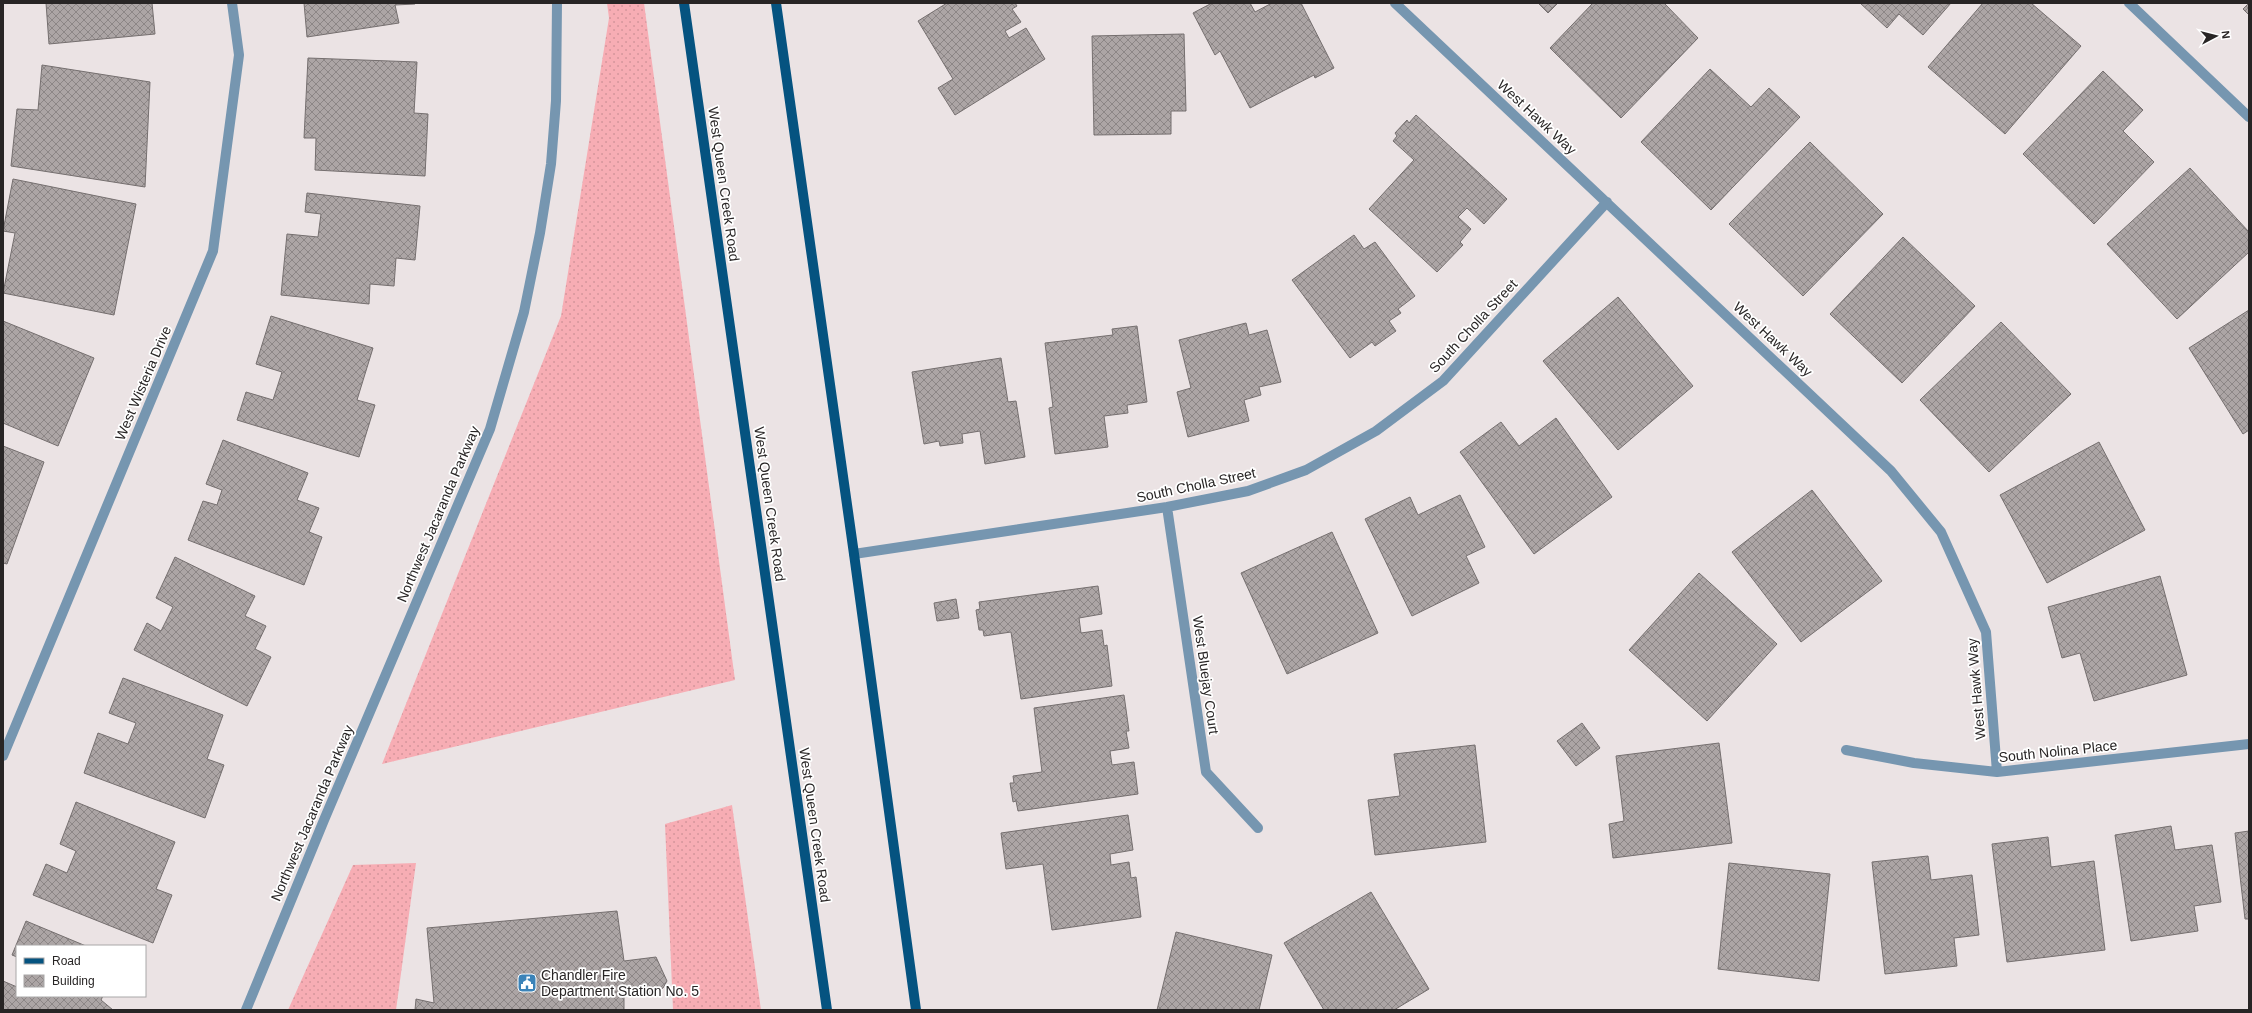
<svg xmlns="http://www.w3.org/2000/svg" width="2252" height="1013" font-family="Helvetica,sans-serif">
  <defs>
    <pattern id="grass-dots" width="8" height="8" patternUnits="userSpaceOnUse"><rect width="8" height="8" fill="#f7adb4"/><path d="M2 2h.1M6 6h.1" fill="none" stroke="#d4959b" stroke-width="1.8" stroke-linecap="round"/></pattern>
    <pattern id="building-cross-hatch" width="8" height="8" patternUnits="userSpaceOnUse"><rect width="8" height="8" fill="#aca5a5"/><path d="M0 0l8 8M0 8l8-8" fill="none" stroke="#8c8686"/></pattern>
  </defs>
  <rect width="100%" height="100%" fill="#ebe3e4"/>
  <path fill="url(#grass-dots)" d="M607 3H644L735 680 382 764 561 316 609 18Z
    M732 805 761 1010H673L665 824Z
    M416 863 396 1010H288L353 865Z"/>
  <path fill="url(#building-cross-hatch)" stroke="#756f6f" d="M46 3H152L155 34 49 44Z
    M304 3H415V4L395 5 399 23 307 37Z
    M947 3H1015L1017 6 1012 9 1021 22 1005 31 1009 38 1026 28 1045 59 955 115 938 88 953 79 918 21Z
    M1212 3H1250L1255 12 1272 3H1301L1334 68 1315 78 1314 75 1250 108 1220 51 1215 55 1193 13Z
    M1538 3H1558L1548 13Z
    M1593 3H1664L1698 38 1621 118 1550 48Z
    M1860 3H1951L1923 35 1899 14 1887 28Z
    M1983 3H2031L2081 46 2005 134 1928 67Z
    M2249 3V15L2243 9Z
    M1184 34 1186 111H1171V134L1094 135 1092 36Z
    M308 58 417 62 414 113 428 114 425 176 315 170 316 138H304Z
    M42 65 150 82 145 187 11 166 17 109 38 110Z
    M1710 69 1751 107 1769 88 1800 117 1711 210 1641 142Z
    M2103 71 2143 110 2123 131 2154 162 2094 224 2023 154Z
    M1416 115 1507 199 1484 224 1467 208 1458 217 1471 229 1460 242 1463 245 1437 272 1369 209 1414 160 1393 141 1397 136 1395 133 1407 120 1409 123Z
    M1810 142 1883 214 1803 296 1729 224Z
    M2190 168 2249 232V252L2177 319 2107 244Z
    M13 179 136 204 114 315 3 293 15 233 3 231Z
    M307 193 420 206 415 260 396 258 394 286 370 284 369 304 281 295 287 234 318 237 321 214 305 212Z
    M1354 235 1364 249 1375 242 1415 296 1398 309 1401 313 1389 321 1396 331 1375 346 1372 342 1350 358 1292 280Z
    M1903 237 1975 306 1902 383 1830 314Z
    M1618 297 1693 386 1618 450 1543 361Z
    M2249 310V430L2243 434 2189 348Z
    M271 316 373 348 357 400 375 405 359 457 237 420 246 392 273 400 282 372 256 364Z
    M3 321 94 358 58 446 3 423Z
    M2001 322 2071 394 1989 472 1920 400Z
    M1246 323 1249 335 1267 330 1281 382 1259 387 1261 395 1244 400 1249 421 1188 437 1177 392 1191 388 1179 340Z
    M1137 326 1147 402 1127 405 1128 413 1104 416 1108 447 1055 454 1049 408 1053 407 1045 343 1113 335 1112 329Z
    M1001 358 1008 402 1016 401 1025 457 985 464 980 431 962 434 963 443 940 446 939 441 924 444 912 372Z
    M1556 418 1612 497 1534 554 1460 452 1501 422 1519 446Z
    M223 440 308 473 297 500 319 508 309 532 322 537 304 585 188 540 203 501 217 505 222 490 206 484Z
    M2099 442 2145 530 2047 583 2000 495Z
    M3 446 44 462 7 564 3 563Z
    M1812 490 1882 581 1801 642 1732 552Z
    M1460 495 1485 547 1466 556 1479 583 1412 616 1365 519 1410 497 1418 515Z
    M1332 532 1378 633 1287 674 1241 573Z
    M175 557 255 596 245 616 266 626 255 649 271 657 247 706 134 650 147 623 161 631 173 607 156 598Z
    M1699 573 1777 644 1707 721 1629 650Z
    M2160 576 2187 675 2094 701 2080 653 2062 658 2048 607Z
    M1098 586 1102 614 1079 618 1081 633 1102 630 1104 646 1107 645 1112 686 1021 699 1011 632 984 636 983 630H979L976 610 980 609 979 602Z
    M956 599 959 618 937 621 934 603Z
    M123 678 223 715 207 759 224 765 205 818 84 773 98 733 128 744 136 723 109 713Z
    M1124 695 1129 731H1126L1129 748 1110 751 1112 765 1134 762 1138 794 1018 811 1016 801 1013 802 1010 783H1014L1013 776 1042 772 1034 708Z
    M1582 723 1600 748 1576 766 1557 741Z
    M1719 743 1732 843 1613 858 1609 824 1624 821 1616 756Z
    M1475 745 1486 842 1375 855 1368 800 1400 796 1394 754Z
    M76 802 175 842 156 889 172 895 153 943 33 895 46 864 67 873 76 851 60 844Z
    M1128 815 1133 850 1110 854 1111 865 1129 862 1131 878 1136 877 1141 917 1052 930 1043 864 1006 869 1001 833Z
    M2171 826 2175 850 2212 845 2221 902 2194 906 2198 931 2131 941 2115 835Z
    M2249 831V919H2245L2235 833Z
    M2048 837 2051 867 2094 861 2105 950 2007 962 1992 844Z
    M1928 856 1931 880 1972 875 1979 935 1954 938 1957 966 1885 974 1872 862Z
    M1729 863 1830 874 1819 981 1718 969Z
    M1371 892 1429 989 1394 1010H1324L1284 943Z
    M617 911 624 961 656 957 667 981 663 988 652 993 624 995V1010H415L416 999 434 1003 427 928Z
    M26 921 86 946H17V957L12 955Z
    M1176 932 1272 955 1259 1010H1157Z
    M3 981 17 987V996H103L101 1000 113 1010H3Z"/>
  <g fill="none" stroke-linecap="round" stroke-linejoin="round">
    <path stroke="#7696b0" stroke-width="10" d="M1395 3 1891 471 1941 532 1986 632 1997 772
      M2129 3 2249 117
      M1167 507 1206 772 1258 828
      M854 554 1167 507 1248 491 1306 470 1376 431 1443 381 1607 202
      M1846 750 1914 763 1997 772 2249 744
      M3 756 213 251 239 55 232 3
      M246 1010 324 820 490 429 524 312 540 233 551 164 556 101 557 3"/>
    <path stroke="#055380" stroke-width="10" d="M684 3 827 1010
      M776 3 854 554 916 1010"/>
  </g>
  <defs>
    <symbol id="civic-square" viewBox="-11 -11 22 22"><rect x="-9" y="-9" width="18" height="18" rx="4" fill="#3b83b8" stroke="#fff"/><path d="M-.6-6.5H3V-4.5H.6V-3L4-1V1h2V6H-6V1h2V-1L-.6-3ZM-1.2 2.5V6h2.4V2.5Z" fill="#fff"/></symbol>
  </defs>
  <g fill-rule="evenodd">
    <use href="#civic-square" x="516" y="972" width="22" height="22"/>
  </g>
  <g text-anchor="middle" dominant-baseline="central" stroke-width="3.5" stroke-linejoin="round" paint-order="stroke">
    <g font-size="14" fill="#282525" stroke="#fff">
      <text transform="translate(1537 117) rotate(43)">West Hawk Way</text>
      <text transform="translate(724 184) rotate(82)">West Queen Creek Road</text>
      <text transform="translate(1473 326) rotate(-47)">South Cholla Street</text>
      <text transform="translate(1773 339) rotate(43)">West Hawk Way</text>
      <text transform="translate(143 383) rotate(-67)">West Wisteria Drive</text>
      <text transform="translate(1196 485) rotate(-12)">South Cholla Street</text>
      <text transform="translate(770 504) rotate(82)">West Queen Creek Road</text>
      <text transform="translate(438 514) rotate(-67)">Northwest Jacaranda Parkway</text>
      <text transform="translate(1206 675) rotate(82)">West Bluejay Court</text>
      <text transform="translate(1976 689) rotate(-95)">West Hawk Way</text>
      <text transform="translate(2058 751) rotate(-6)">South Nolina Place</text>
      <text transform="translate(312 813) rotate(-67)">Northwest Jacaranda Parkway</text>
      <text transform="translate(815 825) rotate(82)">West Queen Creek Road</text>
    </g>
    <g font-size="14" fill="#282525" stroke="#fff" text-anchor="start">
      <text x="541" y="975">Chandler Fire<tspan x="541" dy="16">Department Station No. 5</tspan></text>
    </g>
  </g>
  <rect width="2252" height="1013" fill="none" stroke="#282525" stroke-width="8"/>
  <rect x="16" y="945" width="130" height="52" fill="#ffffff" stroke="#a9a8a8"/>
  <rect x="24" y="958" width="20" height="6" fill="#055380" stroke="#a9a8a8"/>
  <text x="52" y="965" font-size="12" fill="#282525">Road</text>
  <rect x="24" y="975" width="20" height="12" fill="url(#building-cross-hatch)" stroke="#a9a8a8"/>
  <text x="52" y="985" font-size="12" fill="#282525">Building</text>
  <g transform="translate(2216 36) rotate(83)" stroke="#ffffff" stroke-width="3" paint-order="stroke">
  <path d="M0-3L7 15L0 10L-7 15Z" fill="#282525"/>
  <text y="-6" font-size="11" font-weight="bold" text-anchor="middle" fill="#282525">N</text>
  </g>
</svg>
